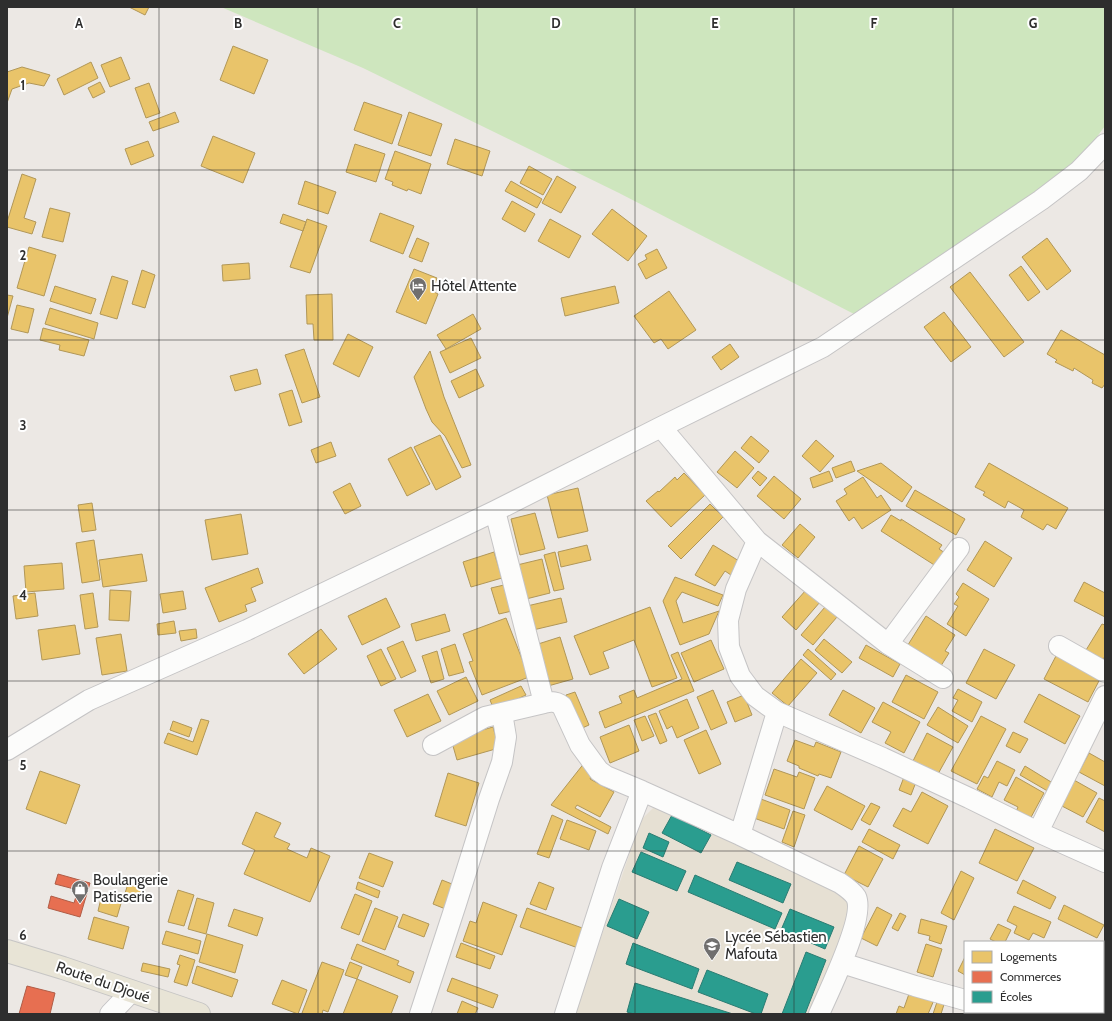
<svg xmlns="http://www.w3.org/2000/svg" width="1112" height="1021" font-family="Cabin,sans-serif">
  <rect width="100%" height="100%" fill="#ece8e4"/>
  <path fill="#e6e0d3" d="M656 805 838 891 852 908 811 1014H575L641 820Z"/>
  <path fill="#cee6be" d="M221 7H1105V126L1076 165 854 314 619 193 363 68Z"/>
  <path fill="#e9c46a" stroke="#b19758" d="M129 7H149L145 15Z
    M233 46 268 60 254 94 220 80Z
    M121 57 130 79 110 87 101 65Z
    M91 62 98 78 64 95 57 79Z
    M22 67 50 75 44 86 29 83 12 89 7 103V72Z
    M100 82 105 92 93 98 88 88Z
    M149 83 160 113 146 118 135 88Z
    M364 102 402 115 392 144 354 130Z
    M175 112 179 122 153 131 149 122Z
    M409 112 442 124 431 156 398 145Z
    M213 136 255 153 243 183 201 166Z
    M455 139 490 151 482 176 447 164Z
    M148 141 154 156 131 165 125 149Z
    M355 144 385 154 376 182 346 172Z
    M395 151 431 164 421 194 408 189 407 191 392 185 393 182 385 179Z
    M529 166 552 179 543 195 520 183Z
    M22 174 36 179 24 218 36 222 32 234 7 227V222Z
    M557 176 576 187 561 213 542 203Z
    M305 181 336 192 328 214 298 204Z
    M511 181 542 199 537 208 505 191Z
    M512 201 535 214 525 232 502 219Z
    M50 208 70 213 63 242 42 237Z
    M612 209 647 236 628 261 592 234Z
    M380 213 414 226 403 254 370 241Z
    M283 214 306 222 303 231 280 223Z
    M307 219 327 226 310 273 290 267Z
    M550 219 581 236 569 258 538 241Z
    M417 238 429 243 422 262 409 257Z
    M1047 238 1071 271 1047 290 1022 257Z
    M29 247 56 255 44 296 17 288Z
    M657 249 667 268 646 279 638 264 647 259 645 255Z
    M249 263 250 279 223 281 222 265Z
    M1021 266 1040 292 1028 301 1009 275Z
    M414 269 437 278 432 291 438 294 426 324 396 312Z
    M142 270 155 275 145 308 132 304Z
    M970 272 1024 342 1004 357 950 287Z
    M112 276 128 281 117 319 100 314Z
    M55 286 96 299 91 314 50 301Z
    M615 286 619 303 565 316 561 298Z
    M669 291 696 330 668 349 661 339 654 343 634 316Z
    M332 294 333 340H314L313 324H307L306 295Z
    M7 295 13 296 7 318Z
    M17 305 34 309 28 333 11 329Z
    M50 308 98 323 94 339 45 324Z
    M944 312 971 347 951 362 924 327Z
    M473 314 481 329 446 349 437 335Z
    M43 328 89 340 84 356 59 350 60 345 40 340Z
    M1061 330 1105 355V384L1102 388 1092 383 1093 380 1074 368 1073 371 1055 362 1057 360 1047 354Z
    M348 334 373 347 359 377 333 364Z
    M471 338 481 358 450 373 440 352Z
    M730 344 739 357 721 370 712 357Z
    M304 349 320 397 302 403 285 355Z
    M430 351 444 397 471 465 462 468 445 436 432 422 426 409 414 377Z
    M257 369 261 384 235 391 230 376Z
    M476 369 484 386 459 398 451 381Z
    M292 390 302 422 289 426 279 394Z
    M440 435 461 477 436 490 414 447Z
    M751 436 769 451 759 463 741 448Z
    M816 440 834 456 820 472 802 456Z
    M331 442 336 456 316 463 311 450Z
    M411 447 430 484 407 496 388 459Z
    M735 451 754 468 737 488 717 472Z
    M851 461 855 471 836 478 832 468Z
    M881 463 912 487 902 502 857 471Z
    M989 463 1068 508 1056 529 1047 524 1043 530 1021 517 1024 510 1008 501 1005 508 983 495 985 492 975 487Z
    M758 471 767 478 760 486 752 478Z
    M829 471 833 481 813 488 810 478Z
    M684 473 705 495 671 527 646 501 658 491 659 492 675 477 677 480Z
    M774 476 801 499 784 519 757 496Z
    M863 477 877 498 881 495 891 510 862 529 854 517 849 521 836 501 847 494 844 489Z
    M350 483 361 506 345 514 333 492Z
    M578 488 588 531 558 538 547 495Z
    M915 490 965 519 956 535 906 506Z
    M92 503 96 530 82 532 78 505Z
    M710 504 723 517 681 559 668 546Z
    M535 513 545 549 520 555 511 519Z
    M241 514 248 554 212 560 205 520Z
    M891 515 901 521V519L942 545 939 549 948 555 939 568 881 531Z
    M800 524 815 537 798 558 782 545Z
    M94 540 100 580 82 583 76 543Z
    M985 541 1012 558 994 587 967 570Z
    M587 545 591 560 561 567 558 552Z
    M713 545 739 561 731 575 725 571 715 586 695 575Z
    M494 552 502 578 471 587 463 562Z
    M555 552 564 589 554 591 544 555Z
    M142 554 147 581 103 587 99 560Z
    M542 559 550 593 526 599 517 565Z
    M62 563 64 589 26 592 24 566Z
    M258 568 263 583 251 588 256 601 245 605 247 611 219 622 205 588Z
    M675 577 723 595 718 606 682 592 676 601 683 623 719 611 709 634 680 645 663 601Z
    M1084 582 1105 593V617L1074 601Z
    M963 583 989 599 966 636 947 624 958 606 954 604 959 597 956 594Z
    M504 585 512 611 499 614 491 588Z
    M110 590 131 591 129 621 109 620Z
    M806 590 820 602 796 630 782 617Z
    M183 591 186 609 163 613 160 594Z
    M35 593 38 616 16 619 13 596Z
    M93 593 98 627 85 629 80 595Z
    M386 598 400 627 362 645 348 616Z
    M561 598 567 622 533 630 527 606Z
    M650 607 677 678 652 687 634 640 603 652 609 668 590 675 574 636Z
    M825 607 837 617 813 645 801 635Z
    M445 614 450 631 416 641 411 624Z
    M926 616 955 635 945 651 949 653 939 669 906 648Z
    M506 618 529 677 482 695 469 662 473 661 463 634Z
    M174 621 176 633 158 635 157 624Z
    M1102 624 1105 625V656L1100 665 1083 655Z
    M75 625 80 654 42 660 38 630Z
    M196 629 197 638 181 641 179 631Z
    M321 629 337 649 304 674 288 654Z
    M121 634 127 671 102 675 96 638Z
    M560 637 573 679 548 686 535 645Z
    M824 639 852 662 842 673 815 650Z
    M711 640 724 669 694 682 681 653Z
    M403 641 416 671 401 678 387 648Z
    M455 644 464 672 449 676 441 649Z
    M866 645 900 664 893 677 859 658Z
    M381 649 396 679 381 686 367 656Z
    M808 649 836 674 831 680 803 655Z
    M984 649 1015 665 996 699 966 683Z
    M437 651 444 679 431 683 422 656Z
    M678 652 694 691 605 728 599 712 622 703 619 696 634 690 637 698 682 679 671 655Z
    M1057 654 1101 677 1088 702 1044 679Z
    M801 659 817 673 788 706 772 693Z
    M906 675 938 692 924 719 892 702Z
    M466 677 478 701 449 715 437 691Z
    M521 686 526 695 494 710 490 700Z
    M958 689 982 702 972 722 952 711 958 700 953 698Z
    M713 690 727 723 711 730 697 697Z
    M843 690 875 708 861 733 829 715Z
    M575 692 589 725 580 729 566 695Z
    M428 694 441 721 407 737 394 710Z
    M1039 694 1080 716 1065 744 1024 722Z
    M744 695 752 715 735 722 727 702Z
    M687 699 699 728 677 738 672 726 667 729 659 711Z
    M883 702 920 722 904 753 885 743 891 732 872 722Z
    M938 707 968 726 958 743 927 725Z
    M656 713 667 741 660 744 648 716Z
    M645 716 654 736 642 741 634 720Z
    M981 716 1006 729 977 784 951 771Z
    M201 719 209 721 197 755 164 743 168 733 193 742Z
    M173 721 192 728 189 737 170 730Z
    M629 725 639 751 610 763 600 737Z
    M493 727 499 748 457 760 451 739Z
    M706 730 721 764 699 774 684 740Z
    M1013 732 1028 739 1020 753 1006 746Z
    M927 733 953 747 938 774 913 761Z
    M795 740 814 747 816 742 841 752 831 778 819 774 818 776 799 768V766L787 761Z
    M1089 753 1105 762V786L1079 772Z
    M997 761 1015 770 1007 786 999 782 992 797 977 789 984 776 988 778Z
    M585 762 593 773 590 779 614 792 600 817 577 805 575 808 611 827 608 834 551 805Z
    M1025 766 1056 785 1051 793 1020 775Z
    M774 769 797 777 799 772 815 778 804 809 765 795Z
    M40 771 80 785 66 824 26 809Z
    M448 773 479 783 466 826 435 816Z
    M904 777 916 782 911 795 899 790Z
    M1016 777 1044 793 1029 821 1015 814 1018 807 1004 800Z
    M1074 780 1097 793 1083 817 1060 805Z
    M827 786 865 806 852 830 814 810Z
    M922 792 948 806 928 844 893 826 903 808 911 812Z
    M1099 798 1105 801V832L1086 822Z
    M761 799 790 810 784 829 754 818Z
    M871 803 880 807 870 825 861 820Z
    M793 811 805 815 794 847 782 842Z
    M256 812 281 823 274 837 290 844 287 849 307 858 311 848 330 856 310 902 244 874 255 850 242 844Z
    M552 815 563 820 549 858 537 854Z
    M567 820 596 831 589 850 560 839Z
    M869 829 900 845 893 859 862 842Z
    M995 829 1034 848 1017 881 979 863Z
    M859 846 883 859 868 887 844 875Z
    M369 853 393 862 383 887 359 878Z
    M961 871 974 878 954 920 941 913Z
    M442 880 457 886 448 910 433 904Z
    M1023 880 1056 897 1050 909 1017 893Z
    M129 881 146 885 143 898 125 893Z
    M358 882 380 891 378 898 356 889Z
    M539 882 554 888 546 910 530 904Z
    M178 890 194 895 184 926 168 922Z
    M102 894 122 900 117 917 98 911Z
    M355 894 372 901 359 935 341 928Z
    M197 898 214 903 206 934 188 929Z
    M483 902 517 915 502 955 463 941 470 921 476 923Z
    M1064 905 1104 925 1097 938 1058 919Z
    M1014 906 1051 922 1044 938 1033 933 1029 940 1014 933 1017 926 1007 921Z
    M877 907 892 915 877 946 861 938Z
    M375 908 398 917 385 950 362 941Z
    M527 908 585 929 578 948 520 927Z
    M234 909 263 918 257 936 228 926Z
    M900 913 906 916 898 931 892 928Z
    M403 914 429 924 424 937 398 927Z
    M94 917 129 927 123 949 88 939Z
    M921 919 947 926 941 944 929 940 930 936 918 933Z
    M998 924 1011 930 1005 942H996L990 939Z
    M166 931 201 941 198 954 162 944Z
    M207 934 243 945 235 973 199 962Z
    M461 943 495 956 490 969 456 957Z
    M357 944 399 961 397 965 414 972 410 983 351 959Z
    M926 944 942 949 933 977 917 972Z
    M180 955 195 960 187 986 174 982 180 965 177 964Z
    M965 957V975L958 971Z
    M322 962 344 970 328 1012 323 1010 322 1014H305L302 1013Z
    M350 962 362 967 357 979 345 975Z
    M143 963 170 969 168 977 141 971Z
    M197 966 238 980 232 997 192 983Z
    M452 978 498 995 493 1008 447 991Z
    M357 979 398 996 391 1014H343Z
    M282 980 307 990 298 1014 272 1004Z
    M910 991 934 1000 928 1014H896L899 1006 904 1008Z
    M939 996 946 998 941 1014H933Z
    M462 1001 478 1008 475 1014H457Z"/>
  <path fill="#e76f51" stroke="#b05c46" d="M58 874 90 883 80 917 48 908 51 896 74 903 78 890 55 884Z
    M27 986 55 993 50 1014H19Z"/>
  <path fill="#2a9d8f" stroke="#2b7c72" d="M672 815 711 835 701 853 662 833Z
    M649 833 669 842 663 857 643 848Z
    M641 852 686 871 677 891 632 872Z
    M737 862 791 884 783 903 729 880Z
    M695 875 782 913 775 929 688 892Z
    M619 899 649 912 637 939 607 926Z
    M790 909 834 927 825 949 781 930Z
    M633 943 699 969 692 989 626 964Z
    M806 952 826 960 805 1014H782Z
    M707 970 768 994 761 1014H756L698 992Z
    M635 983 733 1014H634L627 1012Z"/>
  <g fill="none" stroke-linecap="round" stroke-linejoin="round">
    <defs>
      <path id="minor" d="M661 427 757 541 888 644 943 678
        M495 511 544 703C551 701 556 701 562 706L580 745 599 771 606 776 642 791 740 835 840 883C846 887 852 891 856 897 866 917 828 993 819 1014
        M757 541 736 589 728 620 729 647 740 676 755 696 777 712 883 758 969 798 1038 832 1105 862
        M888 644 959 548
        M1059 646 1105 672
        M433 745 485 717 544 703
        M7 750 89 700 247 630 495 511 661 427 823 347 1041 200 1079 171 1105 144
        M1038 832 1105 696
        M740 835 777 712
        M842 963 915 986 965 1000
        M1007 1012 1014 1014
        M110 1014 132 991
        M420 1014 456 904 489 799 502 762 506 737 502 713
        M565 1014 612 868 642 791"/>
      <path id="major" d="M7 951 63 968 199 1014"/>
    </defs>
    <use href="#minor" stroke="#c5c4c5" stroke-width="22"/>
    <use href="#major" stroke="#c6c5c4" stroke-width="24"/>
    <use href="#minor" stroke="#fcfcfb" stroke-width="20"/>
    <use href="#major" stroke="#e8e4d6" stroke-width="22"/>
  </g>
  <path fill="none" stroke="#2e2e2e" stroke-width="1" stroke-opacity="0.55" d="M159 7V1014M318 7V1014M477 7V1014M635 7V1014M794 7V1014M953 7V1014M7 170H1105M7 340H1105M7 510H1105M7 681H1105M7 851H1105"/>
  <defs>
    <symbol id="hotel-pin" viewBox="-11 -11 22 30"><path d="M0 17L-7.5 6A9.5 9.5 0 1 1 7.5 6Z" fill="#706f6e" stroke="#fff"/><path d="M-6-4.5h1.5V1H6V5H4.5V3h-9V5H-6ZM-4 0a1.8 1.8 0 1 1 3.6 0ZM.5 0V-2.5h3Q6-2.5 6 0Z" fill="#fff"/></symbol>
    <symbol id="shop-pin" viewBox="-11 -11 22 30"><path d="M0 17L-7.5 6A9.5 9.5 0 1 1 7.5 6Z" fill="#706f6e" stroke="#fff"/><path d="M-5-2.5h2.3a2.7 3.5 0 0 1 5.4 0H5L5.5 6h-11ZM-1.5-2.5h3a1.5 2.3 0 0 0-3 0Z" fill="#fff"/></symbol>
    <symbol id="school-pin" viewBox="-11 -11 22 30"><path d="M0 17L-7.5 6A9.5 9.5 0 1 1 7.5 6Z" fill="#706f6e" stroke="#fff"/><path d="M0-5L7-2L0 1L-7-2ZM-4 1L0 2.5L4 1V4Q0 6-4 4Z" fill="#fff"/></symbol>
  </defs>
  <g fill-rule="evenodd">
    <use href="#hotel-pin" x="408" y="276" width="20" height="27"/>
    <use href="#shop-pin" x="70" y="879" width="20" height="27"/>
    <use href="#school-pin" x="702" y="936" width="20" height="27"/>
  </g>
  <g text-anchor="middle" dominant-baseline="central" stroke-width="4" stroke-linejoin="round" paint-order="stroke">
    <g font-size="15" fill="#2e2e2e" stroke="#fff" text-anchor="start">
      <text x="431" y="286">Hôtel Attente</text>
      <text x="93" y="880">Boulangerie<tspan x="93" dy="17">Patisserie</tspan></text>
      <text x="725" y="937">Lycée Sébastien<tspan x="725" dy="17">Mafouta</tspan></text>
    </g>
    <g font-size="15" fill="#2e2e2e" stroke="#fff">
      <text transform="translate(103 982) rotate(19)">Route du Djoué</text>
    </g>
  </g>
  <g font-size="13" text-anchor="middle" font-weight="bold" fill="#2e2e2e" stroke="#fff" stroke-width="4" stroke-linejoin="round" paint-order="stroke">
    <text x="79" y="28">A</text>
    <text x="238" y="28">B</text>
    <text x="397" y="28">C</text>
    <text x="556" y="28">D</text>
    <text x="715" y="28">E</text>
    <text x="874" y="28">F</text>
    <text x="1033" y="28">G</text>
    <text x="23" y="90">1</text>
    <text x="23" y="260">2</text>
    <text x="23" y="430">3</text>
    <text x="23" y="600">4</text>
    <text x="23" y="770">5</text>
    <text x="23" y="940">6</text>
  </g>
  <rect width="1112" height="1021" fill="none" stroke="#2e2e2e" stroke-width="16"/>
  <rect x="964" y="941" width="140" height="72" fill="#ffffff" stroke="#ababab"/>
  <rect x="972" y="951" width="20" height="12" fill="#e9c46a" stroke="#ababab"/>
  <text x="1000" y="961" font-size="12" fill="#2e2e2e">Logements</text>
  <rect x="972" y="971" width="20" height="12" fill="#e76f51" stroke="#ababab"/>
  <text x="1000" y="981" font-size="12" fill="#2e2e2e">Commerces</text>
  <rect x="972" y="991" width="20" height="12" fill="#2a9d8f" stroke="#ababab"/>
  <text x="1000" y="1001" font-size="12" fill="#2e2e2e">Écoles</text>
</svg>
